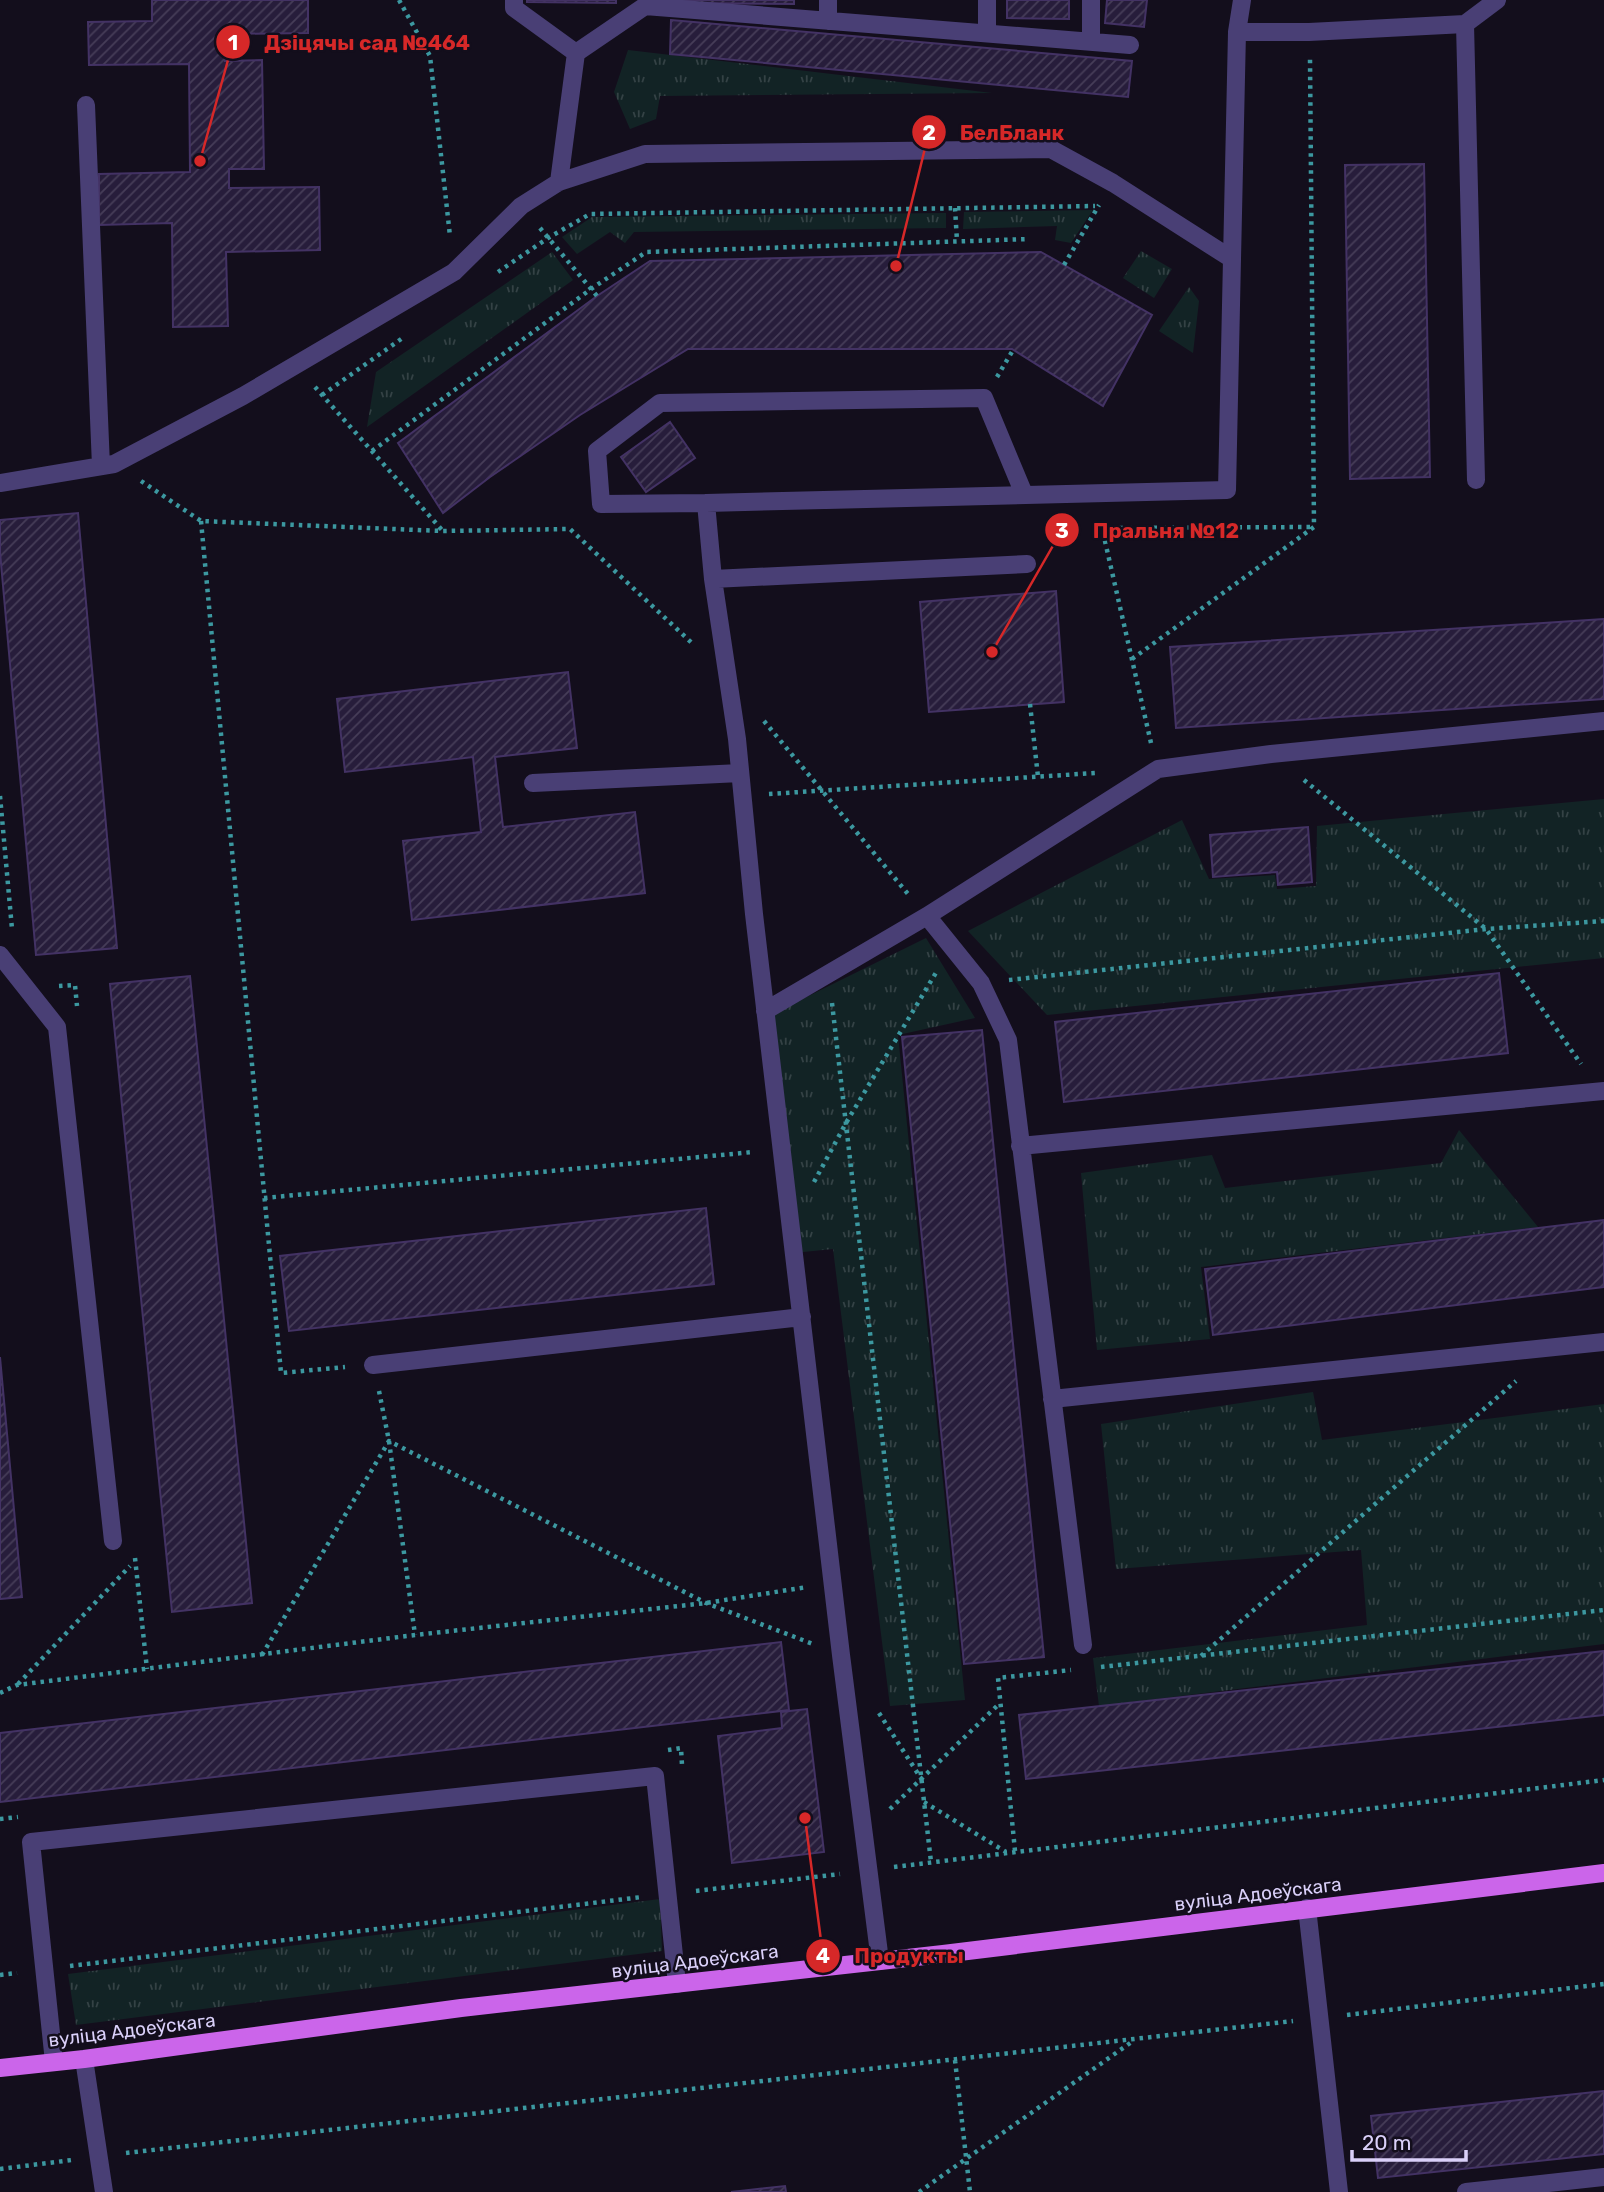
<svg xmlns="http://www.w3.org/2000/svg" width="1604" height="2192" font-family="Rubik,sans-serif">
  <defs>
    <pattern id="grass-tufts" width="24" height="20" patternUnits="userSpaceOnUse" patternTransform="scale(1.75)"><rect width="24" height="20" fill="#122325"/><path d="M3 7l-1-3M5 7V3M7 7l1-3M15 17l-1-3M17 17v-4M19 17l1-3" fill="none" stroke="#344245"/></pattern>
    <pattern id="building-hatch" width="6" height="6" patternUnits="userSpaceOnUse" patternTransform="scale(1.75)"><rect width="6" height="6" fill="#271d3b"/><path d="M-1 1l2-2M0 6l6-6M5 7l2-2" fill="none" stroke="#463d58"/></pattern>
  </defs>
  <rect width="100%" height="100%" fill="#130e1c"/>
  <path fill="url(#grass-tufts)" d="M628 50 992 93 660 96 656 119 630 129 614 92Z
    M1093 210 1071 243 1055 240 1057 226 963 229 964 212Z
    M946 213V228L634 232 625 243 610 232 577 254 562 237 592 217Z
    M1141 251 1172 269 1154 298 1123 278Z
    M552 252 573 280 367 427 376 372Z
    M1189 287 1199 301 1193 353 1159 331Z
    M1604 799V958L1047 1015 968 931 1182 820 1209 879 1275 875 1277 889 1316 886 1317 826Z
    M926 938 975 1018 898 1035 965 1700 890 1706 833 1249 793 1253 764 1018Z
    M1459 1130 1538 1227 1201 1267 1210 1339 1097 1350 1081 1173 1212 1155 1225 1188 1441 1163Z
    M1313 1392 1322 1440 1604 1404V1644L1099 1706 1093 1658 1367 1625 1361 1550 1116 1569 1101 1424Z
    M660 1899 662 1951 76 2025 68 1974Z"/>
  <path fill="url(#building-hatch)" stroke="#433264" stroke-width="2" d="M152 0H308V33L224 34 225 61 262 60 264 169H229V188L319 187 320 250 226 252 228 326 173 327 172 223 99 225V174L190 172 189 64 89 65 88 22 152 21Z
    M527 0H616V3L527 2Z
    M678 0H794V4L678 3Z
    M1007 0H1069V19L1007 18Z
    M1107 0H1147L1144 27 1105 23Z
    M671 20 1132 61 1128 97 670 54Z
    M1424 164 1430 477 1350 479 1345 165Z
    M1041 252 1152 315 1103 406 1012 349H688L580 415 490 477 443 513 398 443 597 296 650 261Z
    M670 422 695 458 646 492 621 457Z
    M78 513 117 948 36 955 0 552V520Z
    M1056 591 1064 702 929 712 920 602Z
    M1604 619V699L1176 728 1170 647Z
    M568 672 577 748 495 757 503 827 635 812 645 893 412 920 403 841 481 832 473 757 345 772 337 699Z
    M1308 827 1312 882 1278 885 1277 872 1213 877 1210 835Z
    M1499 973 1508 1053 1064 1102 1055 1022Z
    M190 976 252 1603 172 1612 110 984Z
    M982 1030 1044 1657 964 1664 902 1037Z
    M706 1208 714 1284 289 1331 280 1256Z
    M1604 1220V1287L1213 1335 1205 1269Z
    M0 1357 22 1597 0 1599Z
    M781 1642 789 1710 0 1802V1733Z
    M1604 1651V1715L1026 1779 1019 1715Z
    M807 1709 824 1852 732 1863 718 1736 782 1728 781 1712Z
    M1604 2091V2154L1378 2178 1371 2116Z
    M785 2186 786 2192H731Z"/>
  <g fill="none" stroke-linecap="round" stroke-linejoin="round">
    <path stroke="#3c98a0" stroke-width="4.5" stroke-dasharray="3.5 5" stroke-linecap="butt" d="M399 0 430 56 450 236
      M955 208 957 241
      M540 228 597 296
      M1064 265 1099 205
      M498 272 548 238 590 214 1095 206
      M997 377 1013 350
      M315 387 442 530
      M322 395 404 337
      M372 451 591 289 646 252 1029 239
      M141 481 201 521 442 531 570 529 694 645
      M201 521 281 1373 345 1367
      M1132 659 1314 527 1310 59
      M1030 704 1038 777
      M764 721 908 894
      M1151 743 1102 528 1314 527
      M1304 780 1486 929 1581 1064
      M769 794 1095 773
      M0 796 12 929
      M1009 980 1486 929 1604 921
      M59 986 75 985 77 1006
      M832 1003 931 1862
      M814 1182 846 1123 937 971
      M264 1198 753 1152
      M379 1391 389 1441 415 1635
      M135 1558 147 1669
      M262 1655 389 1441 706 1603 813 1644
      M1201 1656 1516 1381
      M1101 1667 1604 1610
      M18 1684 130 1566
      M0 1693 17 1685 415 1635 706 1603 807 1587
      M879 1713 922 1780
      M668 1750 681 1748 682 1765
      M924 1802 1006 1852
      M890 1809 999 1704
      M0 1819 18 1817
      M1015 1851 998 1678 1071 1670
      M894 1867 1604 1780
      M696 1891 840 1874
      M70 1966 642 1897
      M0 1975 17 1973
      M1347 2015 1604 1984
      M955 2060 970 2192
      M126 2153 1293 2021
      M0 2169 72 2160
      M919 2192 1133 2041"/>
    <path stroke="#493f75" stroke-width="18" d="M514 0V8L576 53
      M828 21V0
      M1237 32 1242 0
      M987 33V0
      M1091 42V0
      M86 105 101 466
      M559 182 576 53 645 6 1130 45
      M1476 480 1465 24 1497 0
      M0 483 114 464 243 396 454 272 521 206 559 182 645 154 1051 149 1113 183 1232 259 1237 32H1309L1465 24
      M706 503 601 504 597 451 660 403 984 398 1024 494
      M713 579 1027 564
      M533 783 740 773
      M927 916 981 983 1008 1040 1083 1645
      M0 955 57 1027 113 1541
      M765 1011 927 916 1158 769 1271 754 1604 721
      M1020 1146 1604 1091
      M373 1365 802 1317
      M1052 1399 1604 1342
      M1307 1908 1339 2192
      M880 1961 841 1655 754 914 737 739 713 579 706 503 1227 490 1232 259
      M84 2059 104 2192
      M54 2062 31 1842 655 1776 677 1984
      M1466 2192 1604 2177"/>
    <path stroke="#cb65ea" stroke-width="18" d="M0 2068 84 2059 461 2008 943 1954 1604 1873"/>
  </g>
  <g text-anchor="middle" dominant-baseline="central" stroke-width="5" stroke-linejoin="round" paint-order="stroke">
    <g font-size="19" fill="#dad0f9" stroke="#130e1c">
      <text transform="translate(1258 1894) rotate(-7)">вуліца Адоеўскага</text>
      <text transform="translate(695 1961) rotate(-7)">вуліца Адоеўскага</text>
      <text transform="translate(132 2030) rotate(-7)">вуліца Адоеўскага</text>
    </g>
  </g>
  <path fill="none" stroke="#d62828" stroke-width="2.5" d="M200 161L233 42M896 266L929 132M992 652L1062 530M805 1818L823 1956"/>
  <g fill="#d62828" stroke="#130e1c" stroke-width="2.5">
    <circle cx="200" cy="161" r="7"/>
    <circle cx="896" cy="266" r="7"/>
    <circle cx="992" cy="652" r="7"/>
    <circle cx="805" cy="1818" r="7"/>
    <circle cx="233" cy="42" r="18"/>
    <circle cx="929" cy="132" r="18"/>
    <circle cx="1062" cy="530" r="18"/>
    <circle cx="823" cy="1956" r="18"/>
  </g>
  <g font-size="21" text-anchor="middle" font-weight="bold" fill="#fff">
    <text x="233" y="50">1</text>
    <text x="929" y="140">2</text>
    <text x="1062" y="538">3</text>
    <text x="823" y="1963">4</text>
  </g>
  <g font-size="21" text-anchor="middle" font-weight="bold" fill="#d62828" stroke="#130e1c" stroke-width="5" stroke-linejoin="round" paint-order="stroke">
    <text x="367" y="50">Дзіцячы сад №464</text>
    <text x="1012" y="140">БелБланк</text>
    <text x="1166" y="538">Пральня №12</text>
    <text x="909" y="1963">Продукты</text>
  </g>
  <path d="M1352 2150v10h114v-10" fill="none" stroke="#dad0f9" stroke-width="3.5"/>
  <text x="1362" y="2150" font-size="21" fill="#dad0f9" stroke="#130e1c" stroke-width="5" paint-order="stroke">20 m</text>
</svg>
